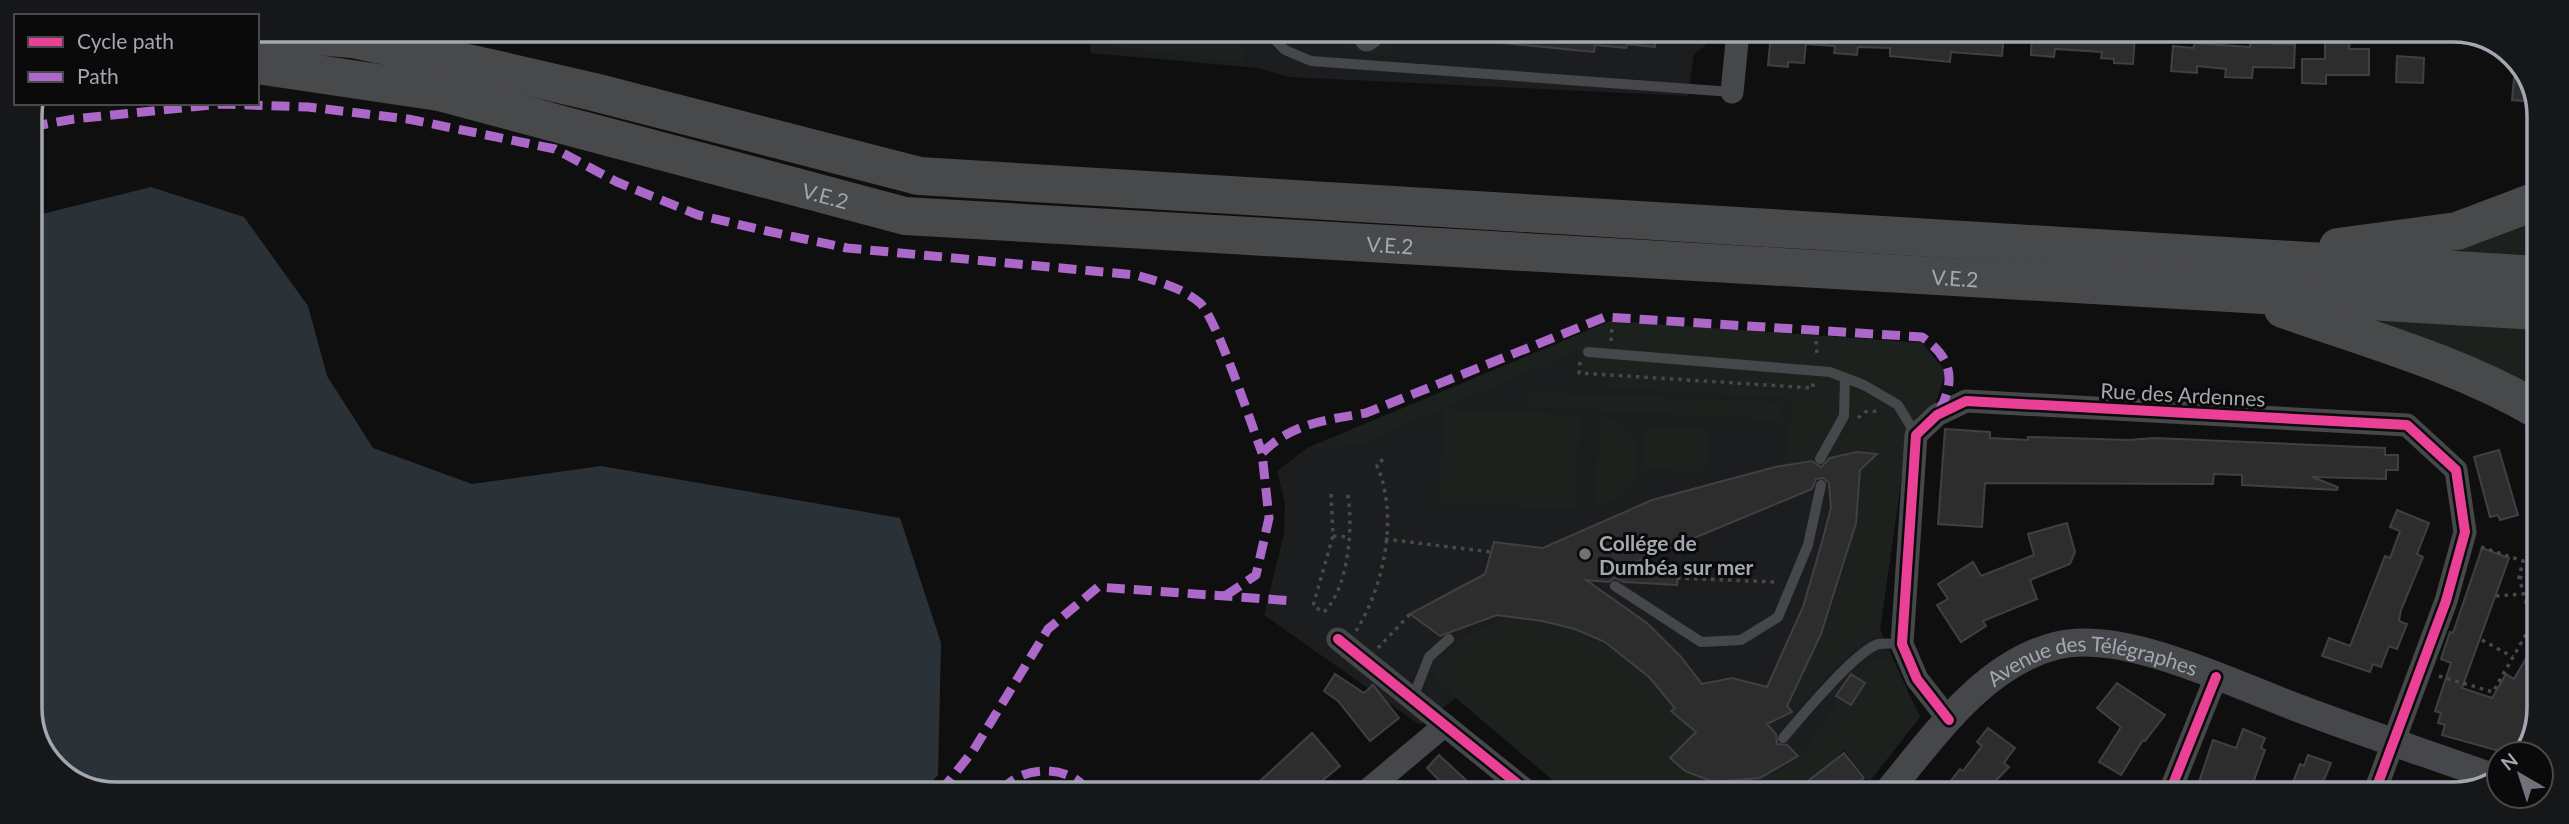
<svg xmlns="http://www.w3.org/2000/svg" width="2569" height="824" font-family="Lato,sans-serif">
  <rect width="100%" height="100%" fill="#0f0f10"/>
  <path fill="#1c1d1e" d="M1092 31 1723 32 1694 54 1688 96 1289 77 1258 68 1090 53Z
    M1611 321 1922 343 1946 372 1935 404 1909 425 1880 630 1920 717 1869 782 1844 750 1796 793H1568L1456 698 1420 725 1264 615 1284 534 1285 504 1277 471 1307 448Z"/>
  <path fill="#1c211d" d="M1111 31H1247L1243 63 1108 46Z
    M1337 31H1414L1382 56 1346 49Z
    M2539 208 2538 261 2418 250Z
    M2353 318 2538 327V399Z
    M1611 321 1922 343 1946 372 1935 404 1909 425 1880 630 1839 663 1792 712 1787 706C1825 633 1858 552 1860 470L1877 455 1857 452 1784 465 1793 399 1605 387 1608 375 1579 373 1580 349 1357 446 1307 448Z
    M1529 392 1782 402V420L1528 407Z
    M1444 409 1580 415 1575 509 1439 503Z
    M1600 416C1654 419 1649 507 1595 504Z
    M1645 426 1709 429 1706 472 1643 469Z
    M1509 616C1578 625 1621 643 1666 698L1672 694 1680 705 1671 712 1696 732 1670 758C1705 791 1763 791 1798 756 1814 740 1827 717 1841 699L1852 705 1865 683 1857 678 1875 658 1893 661 1920 717 1869 782 1844 750 1796 793H1568L1456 698 1431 672C1452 642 1476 630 1509 616Z"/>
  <path fill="#2b3237" d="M151 187 244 217 308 306 327 376 373 448 472 484 601 466 900 518 941 643 938 775 922 792 93 791 48 761 30 714V217Z"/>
  <path fill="#2d2d2e" stroke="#3f4043" stroke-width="2" fill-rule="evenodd" d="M1484 32H1657L1655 47 1627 44 1626 48 1595 45 1594 52 1484 41Z
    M1798 32H1895L1944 38V32H2004L2002 56 1951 52 1950 62 1890 56V48L1858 47 1857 55 1834 53 1835 46 1806 44 1804 63 1788 62V67L1768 65 1771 34 1798 36Z
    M2032 32 2135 34 2133 64 2114 63V59L2101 58 2102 52 2055 49 2054 57 2031 55Z
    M2250 34 2274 35 2273 44H2295L2294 68 2253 67 2252 78 2225 77 2226 69 2197 66V73L2171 71 2173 46 2193 48 2195 43 2250 47Z
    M2325 38H2350L2349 49H2369V75H2326V84L2302 83V59H2325Z
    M2397 56 2424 58 2423 83 2396 82Z
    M2516 58 2518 59 2536 102 2512 100Z
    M1945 429 1990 432V438L2028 440V437L2129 440 2154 438 2385 448V455H2398V470H2386V479L2312 477 2338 487 2337 490 2242 485V475L2214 474 2213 484 1985 483 1982 527 1938 524Z
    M2499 450 2518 515 2500 520 2498 515 2490 517 2474 457Z
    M1857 452 1877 454 1860 470 1856 523 1821 634 1787 706 1792 712 1767 724 1776 734 1777 744 1787 745 1798 756 1760 778 1713 782 1685 771 1670 758 1696 732 1671 711 1675 708 1649 677 1605 642 1575 629 1542 621 1497 615 1440 636 1410 614 1485 574 1494 542 1543 548 1652 500 1775 467 1812 461 1821 467 1830 458ZM1823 478 1829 483 1831 508 1822 542 1803 607 1767 687 1732 678 1702 684 1681 657 1647 623 1586 580 1609 582 1615 578 1624 582 1677 585 1678 568 1629 565 1812 489 1816 479Z
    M2397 510 2429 523 2417 554 2423 557 2401 610 2399 621 2407 624 2397 649 2389 646 2381 667 2373 664 2370 672 2322 656 2329 638 2350 646 2385 556 2390 558 2400 531 2390 527Z
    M2067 523 2075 552 2070 564 2030 580 2037 599 1983 621 1986 626 1961 642 1937 605 1948 599 1938 584 1973 562 1981 576 2034 555 2028 534Z
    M2482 548 2509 558 2462 688 2492 698 2506 674 2514 679 2537 639 2536 720 2522 745 2510 754 2442 735 2445 725 2438 723 2441 713 2435 711 2451 663 2441 659 2450 632 2453 633Z
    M1335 674 1364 693 1373 685 1399 718 1370 741 1338 701 1324 691Z
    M1851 674 1865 683 1851 705 1836 696Z
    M2117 683 2165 715 2145 741 2143 740 2121 775 2099 762 2121 727 2097 708Z
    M1988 728 2015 748 2004 763 2009 767 1983 794H1949L1954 787 1949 783 1960 769 1963 771 1982 746 1977 742Z
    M2243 729 2265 738 2261 748 2265 750 2249 794H2195L2213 740 2236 748Z
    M1312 733 1340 766 1307 793H1247Z
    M1844 753 1864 778 1845 793H1818L1808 781Z
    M1439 755 1480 793H1429L1440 781 1427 768Z
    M2308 755 2331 763 2323 782 2351 794H2301L2303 788 2292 785 2300 764 2304 766Z"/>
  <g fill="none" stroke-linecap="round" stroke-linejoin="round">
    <path stroke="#47494b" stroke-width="3.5" stroke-dasharray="3.5 5" stroke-linecap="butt" d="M1611 341 1612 326
      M1816 341 1817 356
      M1580 362 1579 373 1813 388V383
      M1858 418 1865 412 1880 411
      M1331 494 1333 536 1313 606 1324 612C1349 588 1354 523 1347 491
      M1333 536 1350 537
      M1385 539 1491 552
      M2481 547 2523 561 2519 577 2532 624
      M2519 577 2537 583
      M1677 578 1776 582
      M2496 596 2523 594
      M2525 600 2537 599
      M1356 631C1384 586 1399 516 1377 466L1379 461 1385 460
      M2482 640 2513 657
      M1378 648 1410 614
      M2439 676 2493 692 2532 624 2537 621"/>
    <path stroke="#45474a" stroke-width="10" d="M1266 31 1285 50 1311 61 1732 92
      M1588 352 1830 372 1864 385 1898 405 1916 435
      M1820 459 1844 416 1845 378
      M1615 586 1701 642 1741 640 1778 617 1808 545 1821 485
      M1412 700 1429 657 1449 639
      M1783 738C1800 718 1857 649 1879 644 1886 643 1895 644 1902 644"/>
    <path stroke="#45474a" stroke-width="23" d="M1361 31 1367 40 1378 31
      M1732 92 1738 32
      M1338 639 1529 793
      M1949 720 1917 679 1902 644 1916 435 1937 415 1966 401 2407 425 2456 470 2465 532 2446 601 2374 794
      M1364 793 1445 725
      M2169 794 2216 677"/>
    <path stroke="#45474a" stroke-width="28" id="s1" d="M1886 794C1932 739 1982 665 2055 646 2123 628 2233 684 2298 708 2364 733 2431 755 2498 779"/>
    <g stroke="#48494b" stroke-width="38">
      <path d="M257 31 352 39 477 65 594 92 919 176 2538 275"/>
      <path id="s2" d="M257 65 439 92 905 216 2538 311"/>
      <path d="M2338 247 2457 231 2539 200"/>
      <path d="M2283 309C2368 339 2459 364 2538 410"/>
    </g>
    <path stroke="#ac68c9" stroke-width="9" stroke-dasharray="18 9" stroke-linecap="butt" d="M30 127 74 119 221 104 308 107 408 119 555 149 617 182 698 215 767 231 847 248 1136 275C1159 282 1181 287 1200 303 1216 317 1252 426 1262 453
      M1225 596 1256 575 1269 518 1262 453C1292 423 1326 420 1366 413L1605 317 1922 337C1953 358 1956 382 1938 413
      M940 792 973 751 1048 629 1098 587 1295 601
      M1002 792C1017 764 1074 764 1087 792"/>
    <defs>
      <path id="cycleway" d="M1338 639 1529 793
        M1949 720 1917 679 1902 644 1916 435 1937 415 1966 401 2407 425 2456 470 2465 532 2446 601 2374 794
        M2169 794 2216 677"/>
    </defs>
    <use href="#cycleway" stroke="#0a0a0b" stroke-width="15"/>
    <use href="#cycleway" stroke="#ea4096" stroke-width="10"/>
  </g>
  <circle fill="#6f7278" stroke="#0a0a0b" stroke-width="2.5" cx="1585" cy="554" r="7"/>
  <g text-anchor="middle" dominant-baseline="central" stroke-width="6" stroke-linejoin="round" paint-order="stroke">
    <g font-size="21" fill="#a2a7b0" stroke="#0a0a0b">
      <text stroke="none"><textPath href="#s2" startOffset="584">V.E.2</textPath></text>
      <text stroke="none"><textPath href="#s2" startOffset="1152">V.E.2</textPath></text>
      <text stroke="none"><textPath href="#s2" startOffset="1718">V.E.2</textPath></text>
      <text transform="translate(2183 394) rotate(3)">Rue des Ardennes</text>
      <text stroke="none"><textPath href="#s1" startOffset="264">Avenue des Télégraphes</textPath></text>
    </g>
    <g font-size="21" font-weight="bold" fill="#a2a7b0" stroke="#0a0a0b" text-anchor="start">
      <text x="1599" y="542">Collége de<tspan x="1599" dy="24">Dumbéa sur mer</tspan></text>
    </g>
  </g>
  <path d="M0 0H2569V824H0ZM116 42H2453A74 74 0 0 1 2527 116V708A74 74 0 0 1 2453 782H116A74 74 0 0 1 42 708V116A74 74 0 0 1 116 42Z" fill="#161718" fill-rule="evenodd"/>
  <path fill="none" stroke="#a2a7b0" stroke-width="3.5" d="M116 42H2453A74 74 0 0 1 2527 116V708A74 74 0 0 1 2453 782H116A74 74 0 0 1 42 708V116A74 74 0 0 1 116 42Z"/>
  <rect x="14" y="14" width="245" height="91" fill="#0a0a0b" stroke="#47494d" stroke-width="2"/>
  <rect x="28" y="37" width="35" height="10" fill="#ea4096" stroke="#47494d" stroke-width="2"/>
  <text x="77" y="49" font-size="21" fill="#a2a7b0">Cycle path</text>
  <rect x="28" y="72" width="35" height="10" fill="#ac68c9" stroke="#47494d" stroke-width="2"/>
  <text x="77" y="84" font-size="21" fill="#a2a7b0">Path</text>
  <g transform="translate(2520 775) rotate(321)"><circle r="33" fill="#0a0a0b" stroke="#47494d" stroke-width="2"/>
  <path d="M0-5L12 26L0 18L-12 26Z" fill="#6f7278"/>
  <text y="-10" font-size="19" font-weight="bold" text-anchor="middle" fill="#a2a7b0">N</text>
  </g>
</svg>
